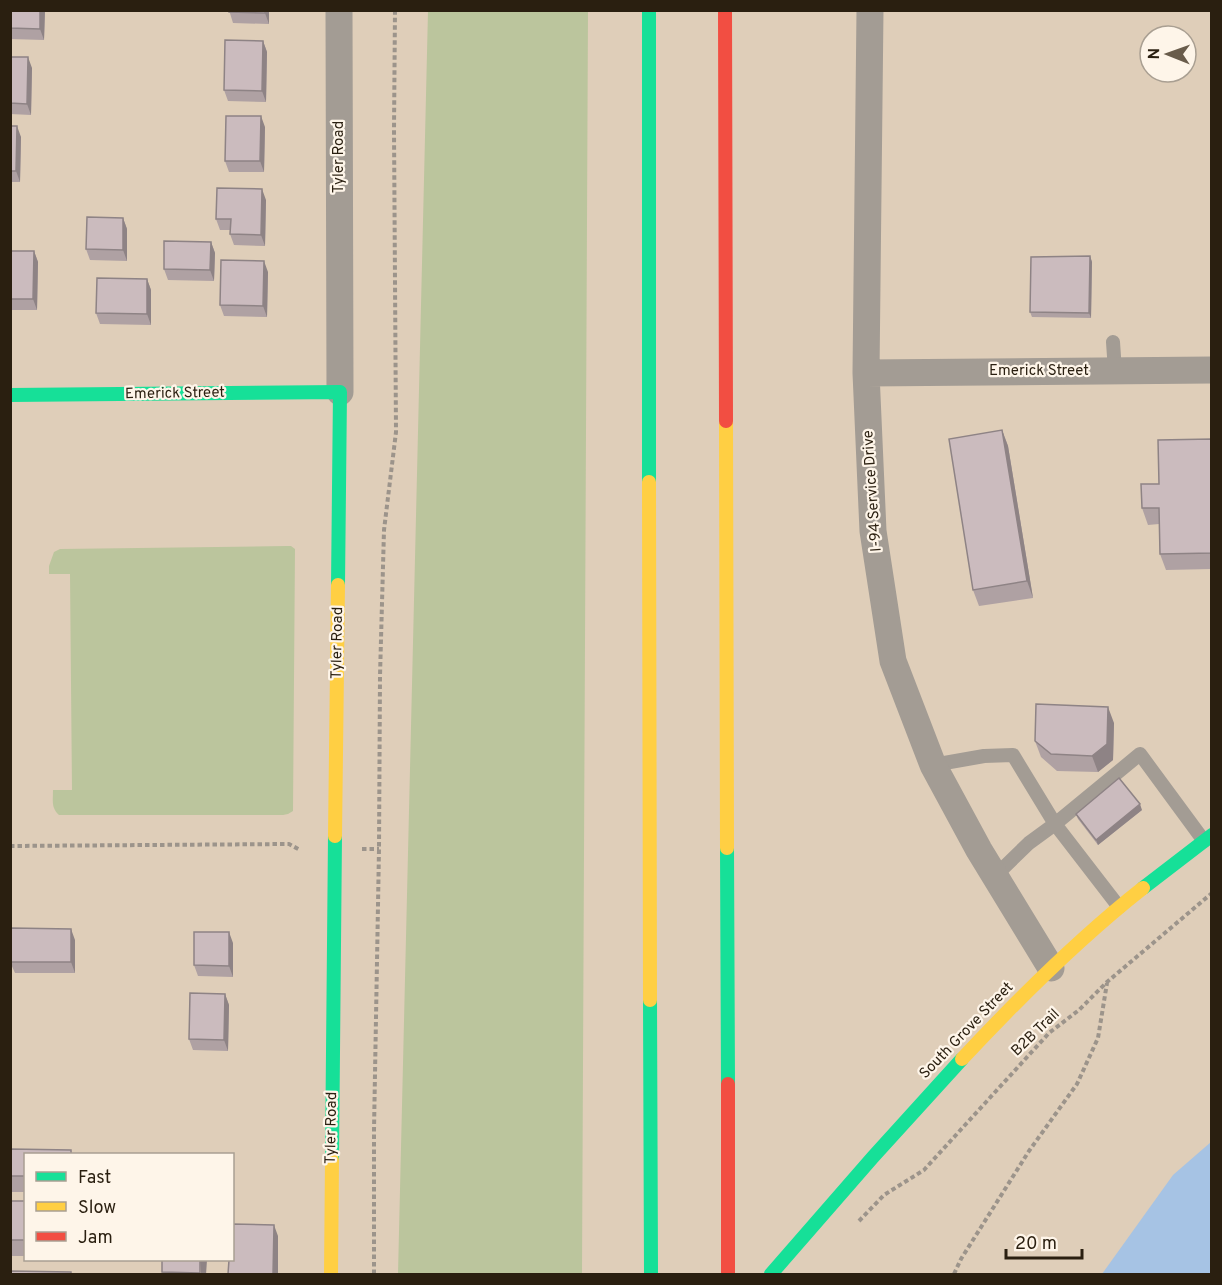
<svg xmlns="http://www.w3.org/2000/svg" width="1222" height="1285" font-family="Overpass,sans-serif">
  <rect width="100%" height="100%" fill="#dfceb9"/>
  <path fill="#bbc59d" d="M428 11H588L582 1274H398Z
    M287 546H291L295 549 293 811 288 814 283 815H59C51 808 53 801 53 790H72L70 574H49V566L54 552 60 549Z"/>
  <path fill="#a6c3e4" d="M1211 1142V1274H1102L1173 1175Z"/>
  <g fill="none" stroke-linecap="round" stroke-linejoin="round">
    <path stroke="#9c948b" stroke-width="4" stroke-dasharray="4.5 3" stroke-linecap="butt" d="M10 846 289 844 300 850
      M362 849H379
      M859 1221 884 1195 924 1170 1049 1033 1079 1010 1107 982 1212 893
      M374 1274V1130L379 849 380 676 384 530 396 432 394 130 395 10
      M954 1274 961 1259 1029 1151 1077 1084 1098 1038 1107 983"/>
    <path stroke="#a39c94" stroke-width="14" d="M1113 342 1115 371
      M933 765 984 756 1013 755 1055 824 1029 843 995 876
      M1119 907 1055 824 1140 754 1204 841"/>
    <path stroke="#a39c94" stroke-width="27" d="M339 10 340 392
      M870 10 866 373 873 531 893 661 933 765 979 850 1051 968
      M866 373 1212 370"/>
    <path stroke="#16e098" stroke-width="14" d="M10 395 340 392 338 585
      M649 482V10
      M727 848 728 1084
      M1143 888 1212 835
      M650 1000 651 1274
      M332 1160 335 836
      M771 1274 873 1157 962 1059"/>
    <path stroke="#ffcf43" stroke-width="14" d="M726 421 727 848
      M649 482 650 1000
      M335 836 338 585
      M962 1059C1019 998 1077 940 1143 888
      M331 1274 332 1160"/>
    <path stroke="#f24e42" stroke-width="14" d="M725 10 726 421
      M728 1084V1274"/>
  </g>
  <path fill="#afa1a3" d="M10 10H45L44 40 10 39Z
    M229 10H269V24L233 23Z
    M263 41 267 52 266 102 228 101 224 90Z
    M10 57 32 68 31 115 10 114Z
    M10 126 21 137 20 182H10Z
    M265 127 264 172H229L225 161Z
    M266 200 265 246 234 245 230 234V230H220L216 219Z
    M123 218 127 229V261L90 260 86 249Z
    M211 242 215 253 214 281 168 280 164 269Z
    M10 251H34L38 262 37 310H10Z
    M1090 256 1092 262 1091 318 1032 317 1030 312Z
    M268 272 267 317 224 316 220 305Z
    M147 279 151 290V325L100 324 96 313Z
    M1002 430 1008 446 1033 598 979 606 973 590Z
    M1212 439V569L1166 570 1160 554 1159 524 1148 525 1142 508 1159 484Z
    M1114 723 1113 760 1098 772 1057 771 1041 757 1035 741Z
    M1142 810 1098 845 1078 819 1076 814Z
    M75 940V973H15L10 962Z
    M233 943V977L198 976 194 965Z
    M225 994 229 1005 228 1051 193 1050 189 1039Z
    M10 1149 71 1150 72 1155H26V1192H10Z
    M10 1201H26V1256H10Z
    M162 1260 206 1275H163L162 1272Z"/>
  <path fill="#8e8385" d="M40 10H45L44 40 40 29Z
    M265 10H269V24L265 13Z
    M263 41 267 52 266 102 262 91Z
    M28 57 32 68 31 115 27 104Z
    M261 116 265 127 264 172 260 161Z
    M17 126 21 137 20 182 16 171Z
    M262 189 266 200 265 246 261 235Z
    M123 218 127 229V261L123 250Z
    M211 242 215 253 214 281 210 270Z
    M34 251 38 262 37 310 33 299Z
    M1090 256 1092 262 1091 318 1089 313Z
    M264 261 268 272 267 317 263 306Z
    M147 279 151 290V325L147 314Z
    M1002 430 1008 446 1033 598 1027 581Z
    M1108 707 1114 723 1113 760 1098 772 1092 756Z
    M1140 804 1142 810 1098 845 1096 840Z
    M71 929 75 940V973L71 962Z
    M229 932 233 943V977L229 966Z
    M225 994 229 1005 228 1051 224 1040Z
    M274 1225 278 1236V1275H273Z
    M200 1260H207L206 1275H201Z"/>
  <path fill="#cbbbbe" stroke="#8e8385" stroke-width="1.5" d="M10 10H40V29L10 28Z
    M229 10H265V13L229 12Z
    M225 40 263 41 262 91 224 90Z
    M10 57H28L27 104 10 103Z
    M226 116H261L260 161H225Z
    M10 126H17L16 171H10Z
    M217 188 262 189 261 235 230 234 231 219H216Z
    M87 217 123 218V250L86 249Z
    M164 241 211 242 210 270 164 269Z
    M10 251H34L33 299H10Z
    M1090 256 1089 313 1030 312 1031 257Z
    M221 260 264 261 263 306 220 305Z
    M97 278 147 279V314L96 313Z
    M1002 430 1027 581 973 590 949 439Z
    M1212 439V553L1160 554 1159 508H1142L1141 484H1159L1158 440Z
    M1036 704 1108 707 1107 744 1092 756 1051 754 1035 741Z
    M1119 778 1140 804 1096 840 1076 814Z
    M11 928 71 929V962H10Z
    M194 932H229V966L194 965Z
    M190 993 225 994 224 1040 189 1039Z
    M10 1149 71 1150V1155H26V1176H10Z
    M10 1201H26V1240H10Z
    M232 1224 274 1225 273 1275 228 1274 229 1260H232Z
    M162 1260H200V1273L162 1272Z
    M10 1271 71 1272V1275H10Z"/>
  <g text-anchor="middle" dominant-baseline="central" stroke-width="4.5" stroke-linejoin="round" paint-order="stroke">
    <g font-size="15" fill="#2a1f10" stroke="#fef5e9">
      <text transform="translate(339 157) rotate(-90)">Tyler Road</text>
      <text x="1039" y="371">Emerick Street</text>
      <text transform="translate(175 394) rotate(-1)">Emerick Street</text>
      <text transform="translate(873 491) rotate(-94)">I-94 Service Drive</text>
      <text transform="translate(338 643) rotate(-89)">Tyler Road</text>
      <text transform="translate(967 1031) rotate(-46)">South Grove Street</text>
      <text transform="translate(1036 1033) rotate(-44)">B2B Trail</text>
      <text transform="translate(332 1128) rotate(-89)">Tyler Road</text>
    </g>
  </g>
  <rect width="1222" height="1285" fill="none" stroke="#2a1f10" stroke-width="24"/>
  <rect x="24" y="1153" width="210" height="108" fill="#fef5e9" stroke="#a99f92" stroke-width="1.5"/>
  <rect x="36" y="1172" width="30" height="9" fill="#16e098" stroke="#a99f92" stroke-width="1.5"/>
  <text x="78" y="1183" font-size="18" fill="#2a1f10">Fast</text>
  <rect x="36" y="1202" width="30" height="9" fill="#ffcf43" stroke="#a99f92" stroke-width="1.5"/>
  <text x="78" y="1213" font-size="18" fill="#2a1f10">Slow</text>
  <rect x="36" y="1232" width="30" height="9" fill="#f24e42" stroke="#a99f92" stroke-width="1.5"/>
  <text x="78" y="1243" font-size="18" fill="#2a1f10">Jam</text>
  <g transform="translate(1168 54) rotate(271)"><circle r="28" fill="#fef5e9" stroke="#a99f92" stroke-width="1.5"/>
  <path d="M0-4.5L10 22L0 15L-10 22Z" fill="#695c4b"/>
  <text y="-9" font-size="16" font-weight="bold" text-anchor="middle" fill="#2a1f10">N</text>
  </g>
  <path d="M1006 1249v9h76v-9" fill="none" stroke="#2a1f10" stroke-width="3"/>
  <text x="1015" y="1249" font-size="18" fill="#2a1f10" stroke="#fef5e9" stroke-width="4.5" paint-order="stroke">20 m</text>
</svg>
